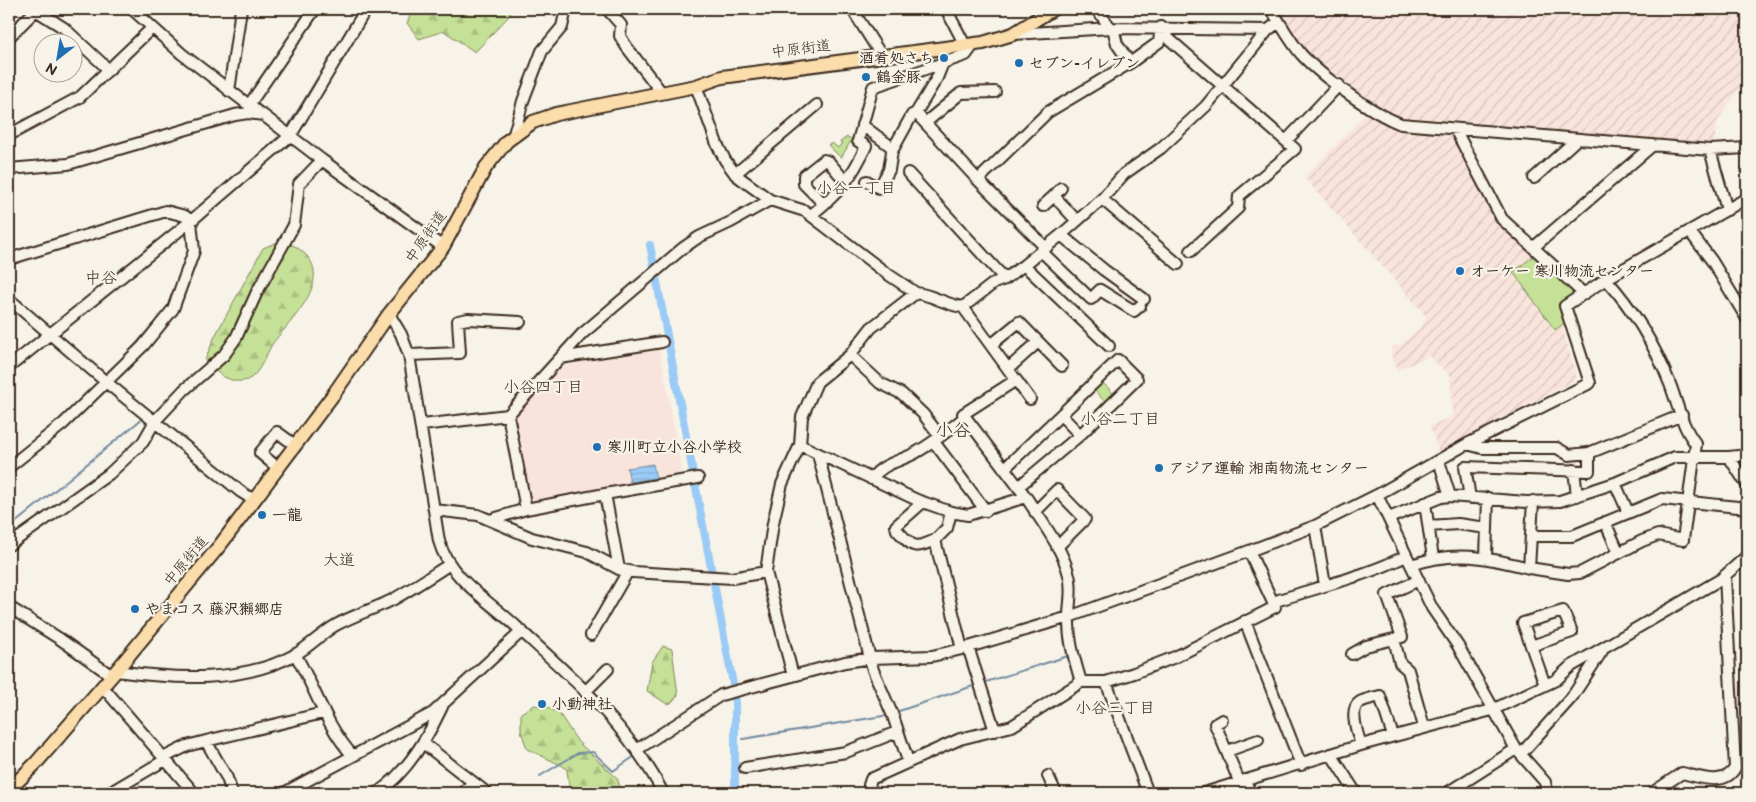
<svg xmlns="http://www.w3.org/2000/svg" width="1756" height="802" font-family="'Balsamiq Sans','Klee One',sans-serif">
  <defs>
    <pattern id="industrial-furrows" width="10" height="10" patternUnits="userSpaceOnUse" patternTransform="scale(1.25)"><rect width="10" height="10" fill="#f9e4db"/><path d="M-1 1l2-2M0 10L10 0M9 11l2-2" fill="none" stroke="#d6c4bc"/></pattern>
    <pattern id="forest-firs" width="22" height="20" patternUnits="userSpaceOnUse" patternTransform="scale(1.25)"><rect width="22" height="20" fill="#c5e097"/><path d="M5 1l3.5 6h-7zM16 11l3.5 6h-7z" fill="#aac082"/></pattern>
    <pattern id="water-rules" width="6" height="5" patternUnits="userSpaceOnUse" patternTransform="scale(1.25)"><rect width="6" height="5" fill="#9acbf6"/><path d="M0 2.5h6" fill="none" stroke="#86aed2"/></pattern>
  </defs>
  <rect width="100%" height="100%" fill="#f7f3e8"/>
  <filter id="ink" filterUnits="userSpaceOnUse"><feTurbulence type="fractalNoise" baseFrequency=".02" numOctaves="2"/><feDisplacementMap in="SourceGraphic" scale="10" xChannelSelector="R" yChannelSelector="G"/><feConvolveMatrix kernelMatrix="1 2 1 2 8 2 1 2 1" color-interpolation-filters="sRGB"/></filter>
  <g filter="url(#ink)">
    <path fill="#f9e4db" d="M659 345 683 478 528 505 511 417 555 368Z"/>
    <path fill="url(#industrial-furrows)" d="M1290 9H1747V78L1717 122 1714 143 1415 122 1402 119 1379 108 1306 52 1282 18Z
      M1366 114 1391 127 1452 136 1498 222 1533 255 1513 272 1554 331 1562 326 1577 379 1439 453 1430 426 1453 416 1450 376 1429 356 1398 370 1390 353 1394 345H1401L1423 325 1426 316 1304 177Z"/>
    <path fill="#c5e097" stroke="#80855a" d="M847 137 852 139 841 158 828 145 832 143 838 148 842 143 840 142Z
      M1535 255 1578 294 1562 306 1567 321 1555 330 1513 272Z
      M1101 381 1116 396 1108 405 1093 389Z"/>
    <path fill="url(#forest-firs)" stroke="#80855a" d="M413 9H513L509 16 475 52 444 31 419 39 407 23Z
      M280 241C291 243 298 247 306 255 332 282 290 321 273 343 266 353 260 375 247 380 232 386 213 371 205 360L215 336 263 248Z
      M663 646 672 649 678 695 671 703 667 704 647 691 652 662Z
      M534 705 550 708 561 716 578 742 617 778 622 793H570L567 770 563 766 527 749 521 731V713Z"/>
    <path fill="url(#water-rules)" stroke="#748ba0" d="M653 464 656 478 630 482 627 468Z"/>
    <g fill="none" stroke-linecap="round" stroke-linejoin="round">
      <path stroke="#748ba0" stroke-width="2" d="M287 128 360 9
        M191 214 282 134
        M184 264 189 249
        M123 359 158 319
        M9 528 143 418
        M983 683 1068 656
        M896 712 976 685
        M743 739 889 715
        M540 776 578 753 593 752 613 771 635 756"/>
      <path stroke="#9acbf6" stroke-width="8" d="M650 245 733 684 735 703V793"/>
      <defs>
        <path id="minor" d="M34 9 64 28 109 70
          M132 9 182 54 262 115
          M607 9 621 25 620 36 626 46 662 93
          M852 9 881 55
          M946 9 965 45
          M1096 9 1111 28
          M1271 9C1281 24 1289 40 1301 54 1322 77 1372 113 1401 124L1710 150 1747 148
          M1113 28 1117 44 1130 63
          M1160 31 1295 149 1239 196 1238 208 1191 251
          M1014 34 1111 28 1268 30
          M9 37 36 10
          M974 44 966 55 943 63 937 78 916 113 978 180 1048 112 1130 63 1159 42 1161 27
          M696 86 717 144 725 160 736 175 770 200 805 211 886 273 916 293
          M229 91 241 9
          M249 105 315 9
          M925 123 961 93 995 92
          M862 125 893 148
          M1455 129 1502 219 1584 294
          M514 134 523 101 539 59 542 51 562 27 566 9
          M9 135 80 97 152 28
          M1286 141 1339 85
          M1710 150 1727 210
          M9 169 68 164 235 115 248 113 263 115 322 160 443 247
          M908 173 1005 279
          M735 174 817 105
          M1534 178 1577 139
          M978 180 1046 248
          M867 181 879 188 889 170 892 151 912 115 916 113
          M1054 196 1061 188
          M1102 199 1178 264
          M824 204 804 184V176L824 160 829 162 846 182
          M1043 206 1054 196 1077 221
          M811 215C838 194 852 178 866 146L858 141 873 87 943 63
          M1690 232 1712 261 1747 319
          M1061 235 1104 270 1144 299
          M1534 247 1653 145
          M1041 251 1091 299 1100 290 1134 311 1140 306
          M9 259 166 211 185 216 191 221 194 251 173 309 143 346 63 424 9 467
          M1024 265 1109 346
          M9 299 106 382 241 492 254 500
          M389 314 401 334 409 355 439 541C449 579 491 602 518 628 571 677 630 727 663 793
          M991 345 1019 322 1062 366
          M409 355 460 353 458 321 468 319 520 322
          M850 355 880 383 902 394 923 414 940 436
          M560 358 662 342
          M9 367 191 221 291 135 366 9
          M1008 369 1038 342
          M1016 380 1030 399
          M508 415 582 334 683 248 699 237 731 222 770 200
          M1061 415 1080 435
          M422 425 508 415 526 509
          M934 442 986 511
          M1467 444 1482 448H1557L1569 455 1589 453 1682 415
          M800 445 917 500 951 512 968 515 1026 497 963 414 1016 380 963 307
          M818 454 873 670 893 716 908 761
          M1729 457 1747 485
          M1439 461 1450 496
          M278 468 260 453 277 432 295 445
          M1004 469 1118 360 1137 379 1080 435 1018 487
          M1574 470 1577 496
          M871 479C884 462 900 462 917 452 935 442 950 429 965 417
          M1615 483 1628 512
          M605 494 698 478
          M1377 495 1432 608 1458 646 1516 749 1545 782 1547 793
          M1026 497C1041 521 1062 547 1069 575 1073 590 1069 602 1069 617 1068 640 1075 661 1081 682
          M1470 498 1465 467 1589 471V453
          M1533 501 1529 568 1568 574 1580 573 1642 541 1658 535 1683 540 1696 444C1682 427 1678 405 1670 384 1655 346 1634 310 1606 279
          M923 502 896 526 897 530C913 547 913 550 935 540
          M1425 503 1433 558
          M434 510 478 515 532 538 587 552 619 569 633 572 732 578 766 572
          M951 512 947 528 935 540 962 649
          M1035 512 1057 490 1085 519 1057 547
          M1389 518 1441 497 1450 496 1526 502 1560 501 1615 483 1675 457H1729L1747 455
          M490 520 526 509 605 494 619 569
          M1605 522 1619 553
          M1315 526 1325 585
          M1429 526 1458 524 1487 528
          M1532 536H1572L1662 499 1747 508
          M9 545 109 474 143 442 155 421 184 390 224 355 236 338 257 292 294 225 299 184 322 160
          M1486 557 1488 498
          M1411 565C1455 550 1486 557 1529 568
          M1273 602C1317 587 1364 577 1406 556
          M9 607 60 639 112 676
          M1245 621 1301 765
          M591 635 628 571
          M1394 639 1400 663 1408 670 1424 727
          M1531 646 1572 632 1563 611 1523 623 1545 685
          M968 647 995 731
          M295 654C316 689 325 725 353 756
          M1352 654 1366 646 1402 637 1387 595 1419 580
          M116 671C175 679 242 684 296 654 310 646 322 633 336 625 354 615 374 609 392 600 412 589 431 576 450 564
          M793 676 766 572 773 523 782 484 800 445 802 417 817 382 850 355 871 328 916 293C933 295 946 305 963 307L994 283 1005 279 1024 265 1061 235 1102 199 1124 174 1161 148 1206 106 1268 30 1279 22
          M1106 682 1148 793
          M103 687 194 793
          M585 692 608 669
          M1222 720 1215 724 1239 781
          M206 741 227 778 232 793
          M423 743 487 793
          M1361 745C1358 735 1348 709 1360 702 1366 699 1373 698 1380 696L1393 736
          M638 749 721 695 845 662 872 658 932 656 962 649 1069 617 1249 551 1315 526 1377 495 1467 444 1590 383 1565 306 1606 279 1747 198
          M1227 751 1258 740
          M1331 754 1356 793
          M1521 754 1572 697 1602 651
          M163 758 187 746 206 741 323 713
          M745 768 846 752 897 732
          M1048 776 1056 793
          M1245 780 1250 793
          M109 793 165 760
          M284 793 433 713 522 631
          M377 793C407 773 427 739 442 707
          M463 793 473 782
          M873 793 869 785 871 779 960 739 1012 726 1081 682H1106L1134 673 1175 657 1275 607 1249 551
          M1204 793 1361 745 1492 710 1556 680 1570 667 1721 579 1747 556
          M1447 793 1516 749
          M1652 793 1682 773C1700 777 1724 787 1735 768L1725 576"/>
        <path id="major" d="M9 790 36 763 116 671 221 544 333 395 389 314 443 247 486 167 507 141 533 122 556 114 696 86 722 77 983 43 1013 34 1053 9"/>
      </defs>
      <use href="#minor" stroke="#3b2a1e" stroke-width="14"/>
      <use href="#major" stroke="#3b2a1e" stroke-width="16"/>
      <use href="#minor" stroke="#f7f3e8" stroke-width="10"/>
      <use href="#major" stroke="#faddab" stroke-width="12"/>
    </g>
  </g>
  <g fill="#1f6fb2" stroke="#f7f3e8" stroke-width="2">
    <circle cx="944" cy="58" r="5"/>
    <circle cx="1019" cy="63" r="5"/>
    <circle cx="866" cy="77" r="5"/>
    <circle cx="1460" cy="271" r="5"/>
    <circle cx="597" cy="447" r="5"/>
    <circle cx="1159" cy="468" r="5"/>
    <circle cx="262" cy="515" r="5"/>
    <circle cx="135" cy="609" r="5"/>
    <circle cx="542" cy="704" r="5"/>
  </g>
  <g text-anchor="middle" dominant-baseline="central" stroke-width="4.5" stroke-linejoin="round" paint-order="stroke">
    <g font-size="15" fill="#3b2a1e" stroke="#f7f3e8">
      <text transform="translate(801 49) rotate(-7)">中原街道</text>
      <text transform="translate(426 237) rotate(-55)">中原街道</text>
      <text transform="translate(186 561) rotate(-50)">中原街道</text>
    </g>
    <g font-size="15" font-weight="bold" fill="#3b2a1e" stroke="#f7f3e8" text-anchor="start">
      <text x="934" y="58" text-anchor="end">酒肴処さち</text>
      <text x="1029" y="63">セブン-イレブン</text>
      <text x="876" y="77">鶴金豚</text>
      <text x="1470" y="271">オーケー 寒川物流センター</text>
      <text x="607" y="447">寒川町立小谷小学校</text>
      <text x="1169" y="468">アジア運輸 湘南物流センター</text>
      <text x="272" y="515">一龍</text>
      <text x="145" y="609">やまコス 藤沢獺郷店</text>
      <text x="552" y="704">小動神社</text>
    </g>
    <g font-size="16" fill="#3b2a1e" stroke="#f7f3e8">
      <text x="856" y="188">小谷一丁目</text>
      <text x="101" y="278">中谷</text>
      <text x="543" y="387">小谷四丁目</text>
      <text x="1120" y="419">小谷二丁目</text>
      <text x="339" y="560">大道</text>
      <text x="1115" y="708">小谷三丁目</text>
    </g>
    <g font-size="18" fill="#3b2a1e" stroke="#f7f3e8">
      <text x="953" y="430">小谷</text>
    </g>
  </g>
  <rect width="1756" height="802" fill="none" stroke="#f7f3e8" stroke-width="30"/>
  <rect x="15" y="15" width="1726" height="772" fill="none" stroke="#3b2a1e" stroke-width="2" filter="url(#ink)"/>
  <g transform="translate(58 58) rotate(211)"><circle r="24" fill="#f7f3e8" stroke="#aca397"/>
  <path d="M0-4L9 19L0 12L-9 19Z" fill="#1f6fb2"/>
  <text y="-8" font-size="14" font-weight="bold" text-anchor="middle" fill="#3b2a1e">N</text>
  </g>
</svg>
